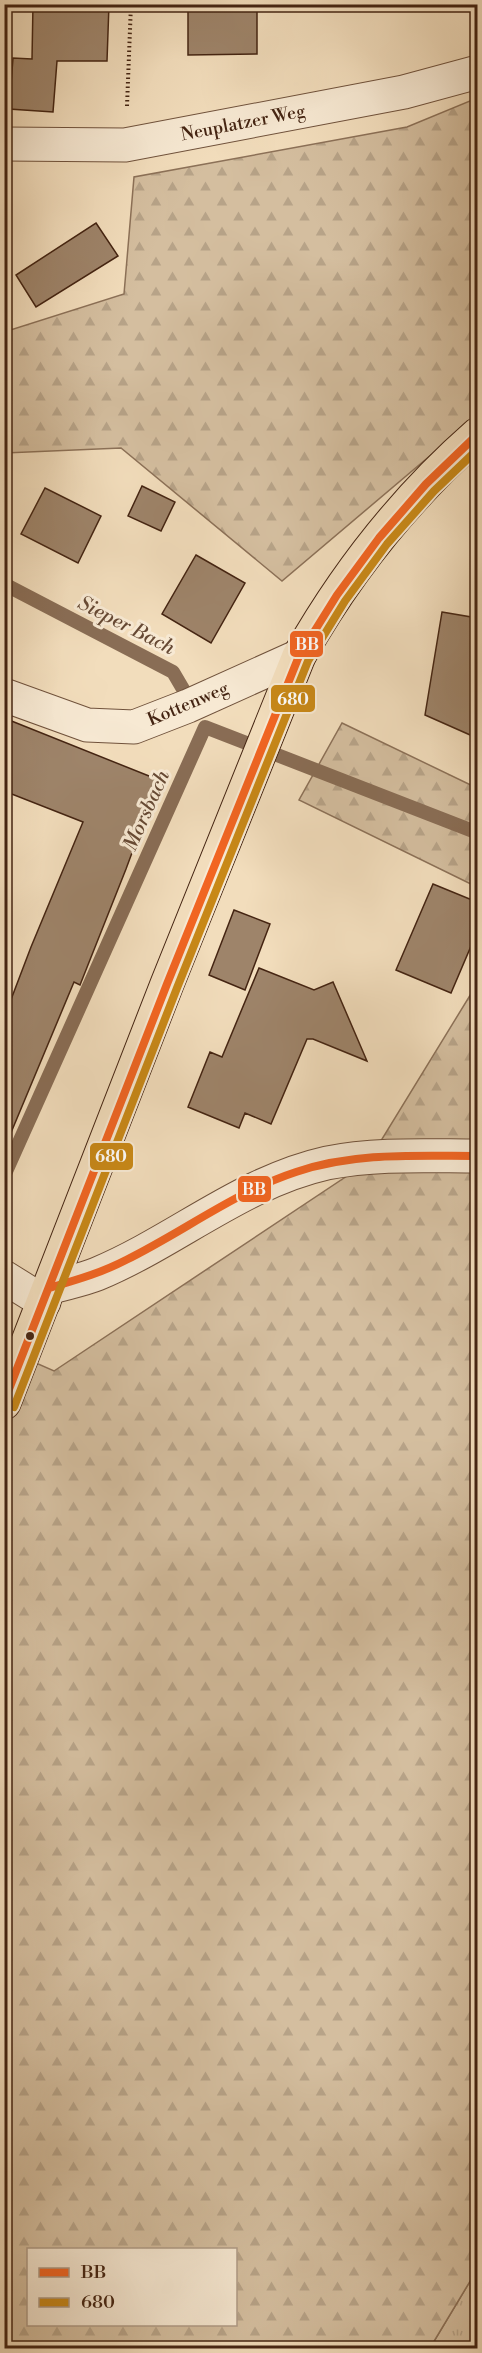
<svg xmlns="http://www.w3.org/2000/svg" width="482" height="2353" font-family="'Libre Bodoni',serif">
  <defs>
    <pattern id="grass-tufts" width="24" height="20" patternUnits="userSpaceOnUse" patternTransform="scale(1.5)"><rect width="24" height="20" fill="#d4be9f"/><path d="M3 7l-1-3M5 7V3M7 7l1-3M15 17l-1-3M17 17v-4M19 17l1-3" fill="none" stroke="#b7a388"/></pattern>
    <pattern id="forest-firs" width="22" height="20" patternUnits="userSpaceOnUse" patternTransform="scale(1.5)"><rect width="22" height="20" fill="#d4be9f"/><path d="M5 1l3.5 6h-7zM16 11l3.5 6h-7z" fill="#b7a388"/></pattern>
  </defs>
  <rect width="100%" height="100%" fill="#f2ddbc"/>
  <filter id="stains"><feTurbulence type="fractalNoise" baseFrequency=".00333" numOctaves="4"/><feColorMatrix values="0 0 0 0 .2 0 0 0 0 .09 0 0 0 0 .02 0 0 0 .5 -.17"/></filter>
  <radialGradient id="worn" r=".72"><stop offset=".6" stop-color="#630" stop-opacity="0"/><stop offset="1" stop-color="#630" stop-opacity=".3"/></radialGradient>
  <path fill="url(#grass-tufts)" stroke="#8c7158" stroke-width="1.5" d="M477 2275V2348H430L472 2278Z"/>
  <path fill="url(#forest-firs)" stroke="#8c7158" stroke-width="1.5" fill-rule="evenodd" d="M477 98V416L282 581 121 448 5 453 4 332 124 294 134 177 407 127Z
    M342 723 477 788V887L299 800Z
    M477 984 478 2275 472 2278 430 2348H5L4 1349 54 1371 368 1162ZM28 2250H236V2324H28Z"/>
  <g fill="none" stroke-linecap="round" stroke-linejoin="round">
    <path stroke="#896d55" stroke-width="14" d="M4 584 173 672 193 706
      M4 1176 205 727 478 833"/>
  </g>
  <path fill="#9e846a" stroke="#442412" stroke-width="1.5" d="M33 4H109L107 61H57L53 112 9 109 13 58 32 59Z
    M188 4H257V54L188 55Z
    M96 223 118 256 36 307 16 275Z
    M142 486 175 502 161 531 128 516Z
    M45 488 101 516 78 563 21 534Z
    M196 555 245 583 211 643 162 614Z
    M442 612 477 618V738L425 715Z
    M4 718 159 780 126 869 80 985 74 982 5 1147 4 1018 31 947 83 822 4 791Z
    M433 884 477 902V932L451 993 396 970Z
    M234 910 270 924 245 990 209 975Z
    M259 968 314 990 333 982 367 1061 313 1039H307L271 1124 245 1113 239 1128 188 1107 210 1052 222 1057Z"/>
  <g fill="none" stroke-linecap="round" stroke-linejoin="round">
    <defs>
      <path id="minor" d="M4 144 125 145 404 92 478 72
        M4 695 87 725 134 727 188 706 299 656
        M4 1277 44 1302
        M49 1288C65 1283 82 1280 97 1274 176 1241 242 1182 327 1163 376 1153 428 1156 478 1156"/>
      <path id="major" d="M4 1403 167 984 299 656C346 573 406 497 478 434"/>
    </defs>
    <use href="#minor" stroke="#70523c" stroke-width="35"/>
    <use href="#major" stroke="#442412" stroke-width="35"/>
    <path stroke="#442412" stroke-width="4" stroke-dasharray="1.5 3" stroke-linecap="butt" d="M127 106 131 4"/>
    <use href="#minor" stroke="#f7e9d3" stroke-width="33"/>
    <use href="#major" stroke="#f2ddbc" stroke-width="33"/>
    <defs>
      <path id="bus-1" d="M49 1288C76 1280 101 1273 126 1260 183 1232 235 1192 296 1172 355 1152 417 1156 478 1156
        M4 1402 167 984 299 656 337 595 379 538 426 484 478 434"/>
      <path id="bus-2" d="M14 1407 177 988 308 661 345 601 387 544 434 491 478 449"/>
    </defs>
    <use href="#bus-1" stroke="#f7e9d3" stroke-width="12"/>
    <use href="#bus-2" stroke="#f7e9d3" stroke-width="12"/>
    <use href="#bus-1" stroke="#f26522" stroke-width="8"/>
    <use href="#bus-2" stroke="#c88817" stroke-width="8"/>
  </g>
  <circle fill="#442412" stroke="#f7e9d3" stroke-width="2" cx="30" cy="1336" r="5"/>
  <g text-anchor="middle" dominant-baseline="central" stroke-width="6" stroke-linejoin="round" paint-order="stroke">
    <g font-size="18" fill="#442412" stroke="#f7e9d3">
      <text transform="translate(243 123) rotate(-11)">Neuplatzer Weg</text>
      <text transform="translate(188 704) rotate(-23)">Kottenweg</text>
    </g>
    <g font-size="20" font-style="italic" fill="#664934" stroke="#f7e9d3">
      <text transform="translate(126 626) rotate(27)">Sieper Bach</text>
      <text transform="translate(147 811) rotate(-66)">Morsbach</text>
    </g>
  </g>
  <g stroke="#f7e9d3" stroke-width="2">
    <rect x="289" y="630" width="35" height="28" rx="6" fill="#f26522"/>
    <rect x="270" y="684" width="46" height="29" rx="6" fill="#c88817"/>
    <rect x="89" y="1142" width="45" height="29" rx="6" fill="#c88817"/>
    <rect x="237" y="1175" width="35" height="28" rx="6" fill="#f26522"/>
  </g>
  <g font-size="16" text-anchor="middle" font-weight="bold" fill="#fff">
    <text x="307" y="650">BB</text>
    <text x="293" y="705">680</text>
    <text x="111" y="1162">680</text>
    <text x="254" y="1195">BB</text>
  </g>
  <rect width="482" height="2353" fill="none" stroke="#f2ddbc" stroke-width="24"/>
  <rect x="6" y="6" width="470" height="2341" fill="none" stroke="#442412" stroke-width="3"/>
  <rect x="12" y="12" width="458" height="2329" fill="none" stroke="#442412" stroke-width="1.5"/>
  <rect x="27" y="2248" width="210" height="78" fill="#f7e9d3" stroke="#af9a86" stroke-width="1.5"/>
  <rect x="39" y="2268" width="30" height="9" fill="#f26522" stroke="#af9a86" stroke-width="1.5"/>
  <text x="81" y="2278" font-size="18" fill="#442412">BB</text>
  <rect x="39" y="2298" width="30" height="9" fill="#c88817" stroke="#af9a86" stroke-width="1.5"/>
  <text x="81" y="2308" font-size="18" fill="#442412">680</text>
  <rect width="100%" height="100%" filter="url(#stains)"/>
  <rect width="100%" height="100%" fill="url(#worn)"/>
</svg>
